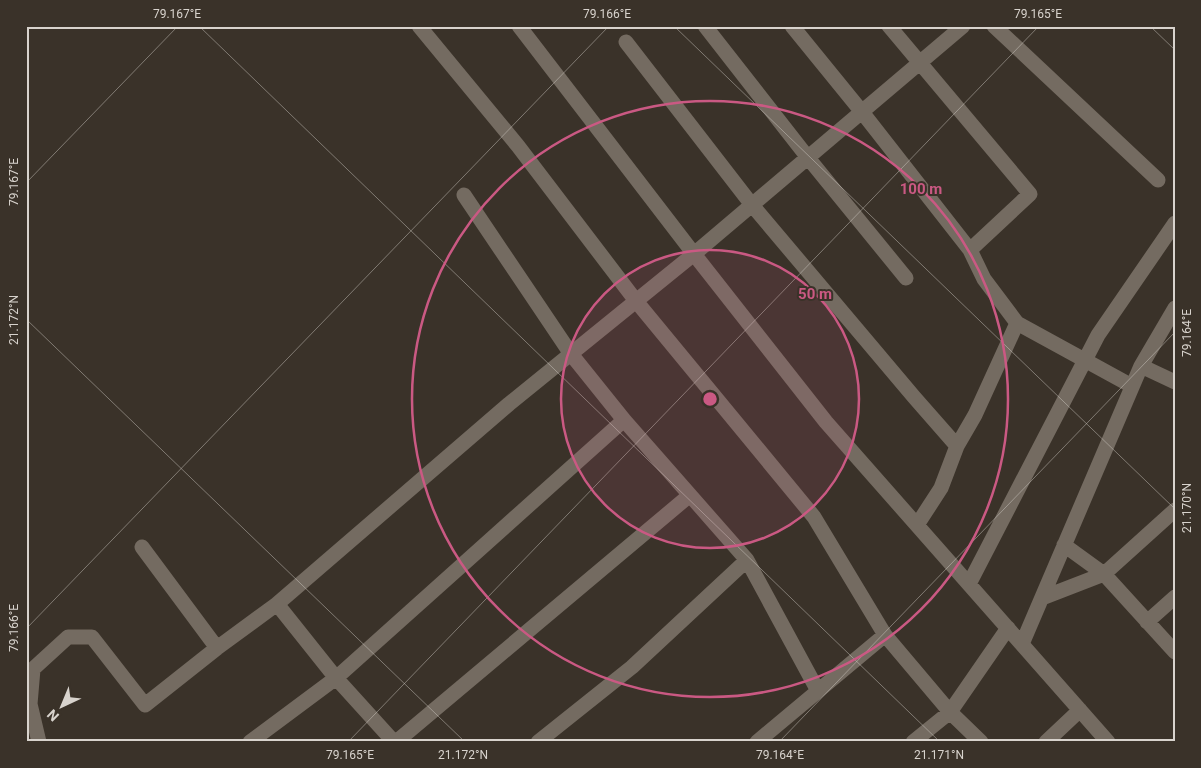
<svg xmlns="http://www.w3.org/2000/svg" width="1201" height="768" font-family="Roboto,sans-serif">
  <rect width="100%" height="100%" fill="#3a3229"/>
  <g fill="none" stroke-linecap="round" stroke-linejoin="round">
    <path stroke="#08203e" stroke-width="6" d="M1174 26 1175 27"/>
    <path stroke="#746b61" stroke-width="15" d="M419 26 518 146 636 301 814 517 885 635
      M519 26 694 254 509 404 277 604 336 678 624 420 747 560 818 691
      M705 26 809 159 906 278
      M792 26 862 112 970 250 1030 194 889 26
      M963 26 694 254 826 422 1108 742
      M994 26 1158 180
      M626 42 752 205 914 397 957 446
      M464 195 571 354 624 420
      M970 250 984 279 1017 323 1132 386
      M1141 366 1175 308
      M917 525 941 488 957 446 975 415 1017 323
      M1064 545 1104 574 1175 652
      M142 547 217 648 277 604
      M969 584 1098 335 1175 223
      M1042 598 1104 574 1175 510
      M1147 622 1175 597
      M1022 644 1141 366 1175 382
      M39 742 30 704 33 669 68 637H92L145 705 217 648
      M250 742 336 678 394 742
      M396 742 690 495
      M538 742 632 667 747 560
      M757 742 885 635 950 712 1008 628
      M913 742 950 712 981 742
      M1046 742 1080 710"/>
  </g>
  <path fill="none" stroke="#d8d3cd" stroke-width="1" stroke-opacity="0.45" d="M199 26 940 742M674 26 1175 509M1150 26 1175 50M26 183 178 26M26 319 465 742M26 629 609 26M348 742 1039 26M779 742 1175 332"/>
  <circle cx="710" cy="399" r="149" fill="#ca5983" fill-opacity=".12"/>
  <g fill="none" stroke="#ca5983" stroke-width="2.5">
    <circle cx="710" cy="399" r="149"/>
    <circle cx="710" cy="399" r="298"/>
  </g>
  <circle cx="710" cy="399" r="8" fill="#ca5983" stroke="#3a3229" stroke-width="2.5"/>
  <g font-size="15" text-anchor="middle" font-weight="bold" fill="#ca5983" stroke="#3a3229" stroke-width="4" stroke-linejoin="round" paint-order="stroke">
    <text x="921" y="194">100 m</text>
    <text x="815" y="299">50 m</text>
  </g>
  <rect width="1201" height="768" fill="none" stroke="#3a3229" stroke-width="55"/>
  <g transform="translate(62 706) rotate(224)" stroke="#3a3229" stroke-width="4" paint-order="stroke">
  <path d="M0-4L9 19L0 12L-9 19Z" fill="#d8d3cd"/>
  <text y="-8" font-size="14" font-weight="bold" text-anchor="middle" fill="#d8d3cd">N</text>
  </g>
  <rect x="28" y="28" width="1146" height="712" fill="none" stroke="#d8d3cd" stroke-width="2"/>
  <g font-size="12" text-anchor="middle" fill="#d8d3cd">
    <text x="177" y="18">79.167°E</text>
    <text x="607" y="18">79.166°E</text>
    <text x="1038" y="18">79.165°E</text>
    <text transform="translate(14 182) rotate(-90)" y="4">79.167°E</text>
    <text transform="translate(14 320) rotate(-90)" y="4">21.172°N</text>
    <text transform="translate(1187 333) rotate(-90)" y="4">79.164°E</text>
    <text transform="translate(1187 508) rotate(-90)" y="4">21.170°N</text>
    <text transform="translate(14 628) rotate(-90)" y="4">79.166°E</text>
    <text x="350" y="759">79.165°E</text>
    <text x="463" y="759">21.172°N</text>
    <text x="780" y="759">79.164°E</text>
    <text x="939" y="759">21.171°N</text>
  </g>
</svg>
